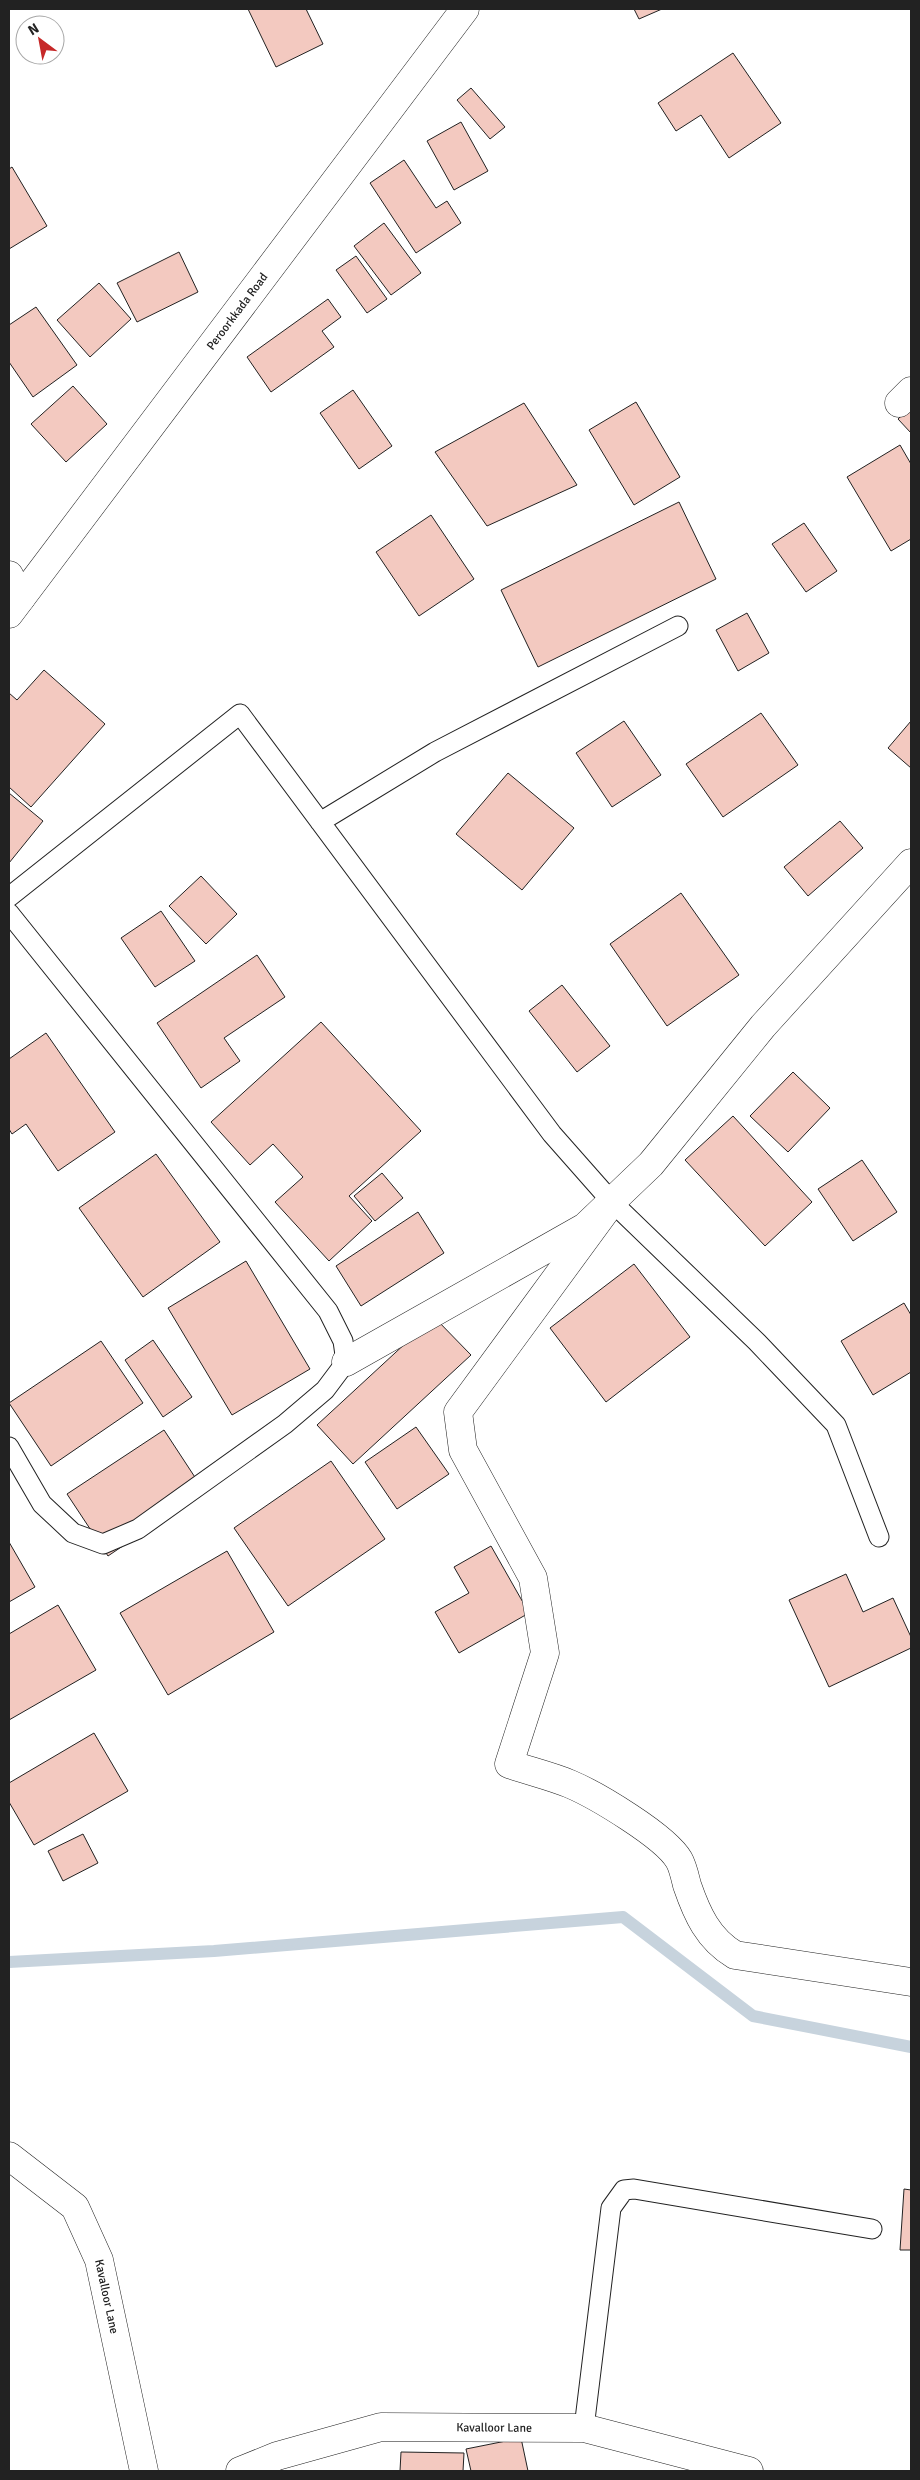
<svg xmlns="http://www.w3.org/2000/svg" width="920" height="2480" font-family="Signika,sans-serif">
  <rect width="100%" height="100%" fill="#fff"/>
  <g fill="none" stroke-linecap="round" stroke-linejoin="round">
    <path stroke="#c7d3dd" stroke-width="12" d="M9 1962 214 1951 623 1917 753 2016 911 2047"/>
  </g>
  <path fill="#f3c9c0" stroke="#222" d="M248 9H306L323 44 276 67Z
    M634 9H662L639 19Z
    M733 53 781 123 729 158 701 115 676 131 658 103Z
    M471 88 505 127 490 139 457 100Z
    M461 122 488 171 454 190 427 141Z
    M404 160 436 208 447 201 461 223 416 253 370 183Z
    M12 167 47 226 9 249V169Z
    M384 223 421 273 391 295 354 246Z
    M179 252 198 292 137 322 117 283Z
    M356 256 387 299 367 313 336 270Z
    M99 283 131 319 90 357 57 320Z
    M328 299 341 317 322 331 334 347 271 392 247 357Z
    M36 307 77 365 33 397 9 362V325Z
    M73 386 107 424 66 462 31 424Z
    M353 390 392 446 359 469 320 413Z
    M636 402 680 477 634 505 589 430Z
    M524 403 577 485 487 526 435 452Z
    M911 407V433L898 419Z
    M900 445 911 464V539L891 551 847 477Z
    M679 502 716 579 538 667 501 590Z
    M431 515 474 579 419 616 376 552Z
    M804 523 837 571 806 592 772 544Z
    M747 613 769 653 738 671 716 630Z
    M44 670 105 724 31 807 9 787V693L17 700Z
    M761 713 798 765 723 817 686 764Z
    M624 721 661 775 612 807 576 753Z
    M911 721V768L888 748Z
    M508 773 574 828 522 890 456 834Z
    M9 793 43 821 9 863Z
    M840 821 863 848 808 896 784 867Z
    M201 876 237 914 206 944 169 906Z
    M681 893 739 975 667 1026 610 944Z
    M161 911 195 961 155 987 121 938Z
    M257 955 285 997 224 1038 240 1061 201 1088 157 1023Z
    M562 985 610 1046 577 1072 529 1011Z
    M321 1022 421 1131 349 1196 372 1221 329 1261 275 1202 303 1177 273 1144 250 1165 211 1122Z
    M46 1033 115 1132 58 1171 26 1124 12 1134 9 1129V1059Z
    M793 1072 830 1108 788 1152 750 1116Z
    M733 1116 812 1202 765 1246 685 1160Z
    M156 1154 220 1242 143 1297 79 1208Z
    M862 1160 897 1212 853 1241 818 1189Z
    M382 1173 403 1198 375 1221 354 1196Z
    M418 1212 444 1253 361 1306 336 1266Z
    M246 1261 310 1369 232 1415 168 1308Z
    M634 1264 690 1337 606 1402 550 1328Z
    M904 1303 911 1315V1372L873 1395 841 1341Z
    M434 1317 471 1355 353 1464 317 1425Z
    M153 1340 192 1397 163 1417 125 1360Z
    M101 1341 143 1403 51 1466 9 1403Z
    M416 1427 449 1474 397 1509 365 1462Z
    M164 1430 204 1491 108 1556 67 1494Z
    M331 1461 385 1539 288 1606 234 1528Z
    M9 1542 35 1587 9 1602Z
    M491 1546 529 1613 459 1653 435 1612 469 1593 454 1567Z
    M227 1551 274 1632 168 1695 120 1613Z
    M846 1574 863 1612 893 1598 911 1637V1648L829 1687 789 1600Z
    M58 1605 96 1670 9 1720V1634Z
    M94 1733 128 1791 34 1845 9 1802V1783Z
    M83 1834 98 1863 63 1881 48 1851Z
    M904 2189 911 2190V2250H900Z
    M521 2438 528 2471H471L466 2449Z
    M401 2452 464 2453 463 2471H400Z"/>
  <g fill="none" stroke-linecap="round" stroke-linejoin="round">
    <defs>
      <path id="lane" d="M320 822 435 752 678 626
        M9 897 240 714 552 1134 612 1202 757 1342 836 1425 879 1537
        M9 913 328 1311 343 1341 346 1362 325 1390 285 1424 138 1529 103 1544 73 1533 42 1504 9 1447
        M584 2428 611 2208 624 2190 634 2189 872 2229"/>
      <g id="street">
        <path d="M899 403 911 391"/>
        <path d="M9 575 21 598"/>
        <path d="M612 1202 458 1412 463 1450 533 1578 545 1653 509 1764C529 1771 551 1776 570 1784 596 1795 665 1836 679 1860 683 1867 685 1877 687 1885 697 1914 708 1939 735 1955L911 1982"/>
        <path d="M346 1362 585 1227 651 1164 763 1026 911 863"/>
        <path id="s1" d="M9 2156 75 2207 99 2260 144 2471"/>
        <path id="s2" d="M240 2471 277 2456 381 2427 584 2428 749 2471"/>
      </g>
      <g id="secondary">
        <path id="s3" d="M9 614 465 9"/>
      </g>
    </defs>
    <use href="#lane" stroke="#222" stroke-width="21"/>
    <use href="#street" stroke="#222" stroke-width="29"/>
    <use href="#secondary" stroke="#222" stroke-width="29"/>
    <use href="#lane" stroke="#fff" stroke-width="19"/>
    <use href="#street" stroke="#fff" stroke-width="28"/>
    <use href="#secondary" stroke="#fff" stroke-width="28"/>
  </g>
  <g text-anchor="middle" dominant-baseline="central" stroke-width="4" stroke-linejoin="round" paint-order="stroke">
    <g font-size="12" fill="#222" stroke="#fff">
      <text stroke="none"><textPath href="#s3" startOffset="379">Peroorkkada Road</textPath></text>
      <text stroke="none"><textPath href="#s1" startOffset="179">Kavalloor Lane</textPath></text>
      <text stroke="none"><textPath href="#s2" startOffset="261">Kavalloor Lane</textPath></text>
    </g>
  </g>
  <rect width="920" height="2480" fill="none" stroke="#222222" stroke-width="20"/>
  <g transform="translate(40 40) rotate(328)"><circle r="24" fill="#ffffff" stroke="#a7a7a7"/>
  <path d="M0-4L9 19L0 12L-9 19Z" fill="#c62828"/>
  <text y="-8" font-size="14" font-weight="bold" text-anchor="middle" fill="#222222">N</text>
  </g>
</svg>
